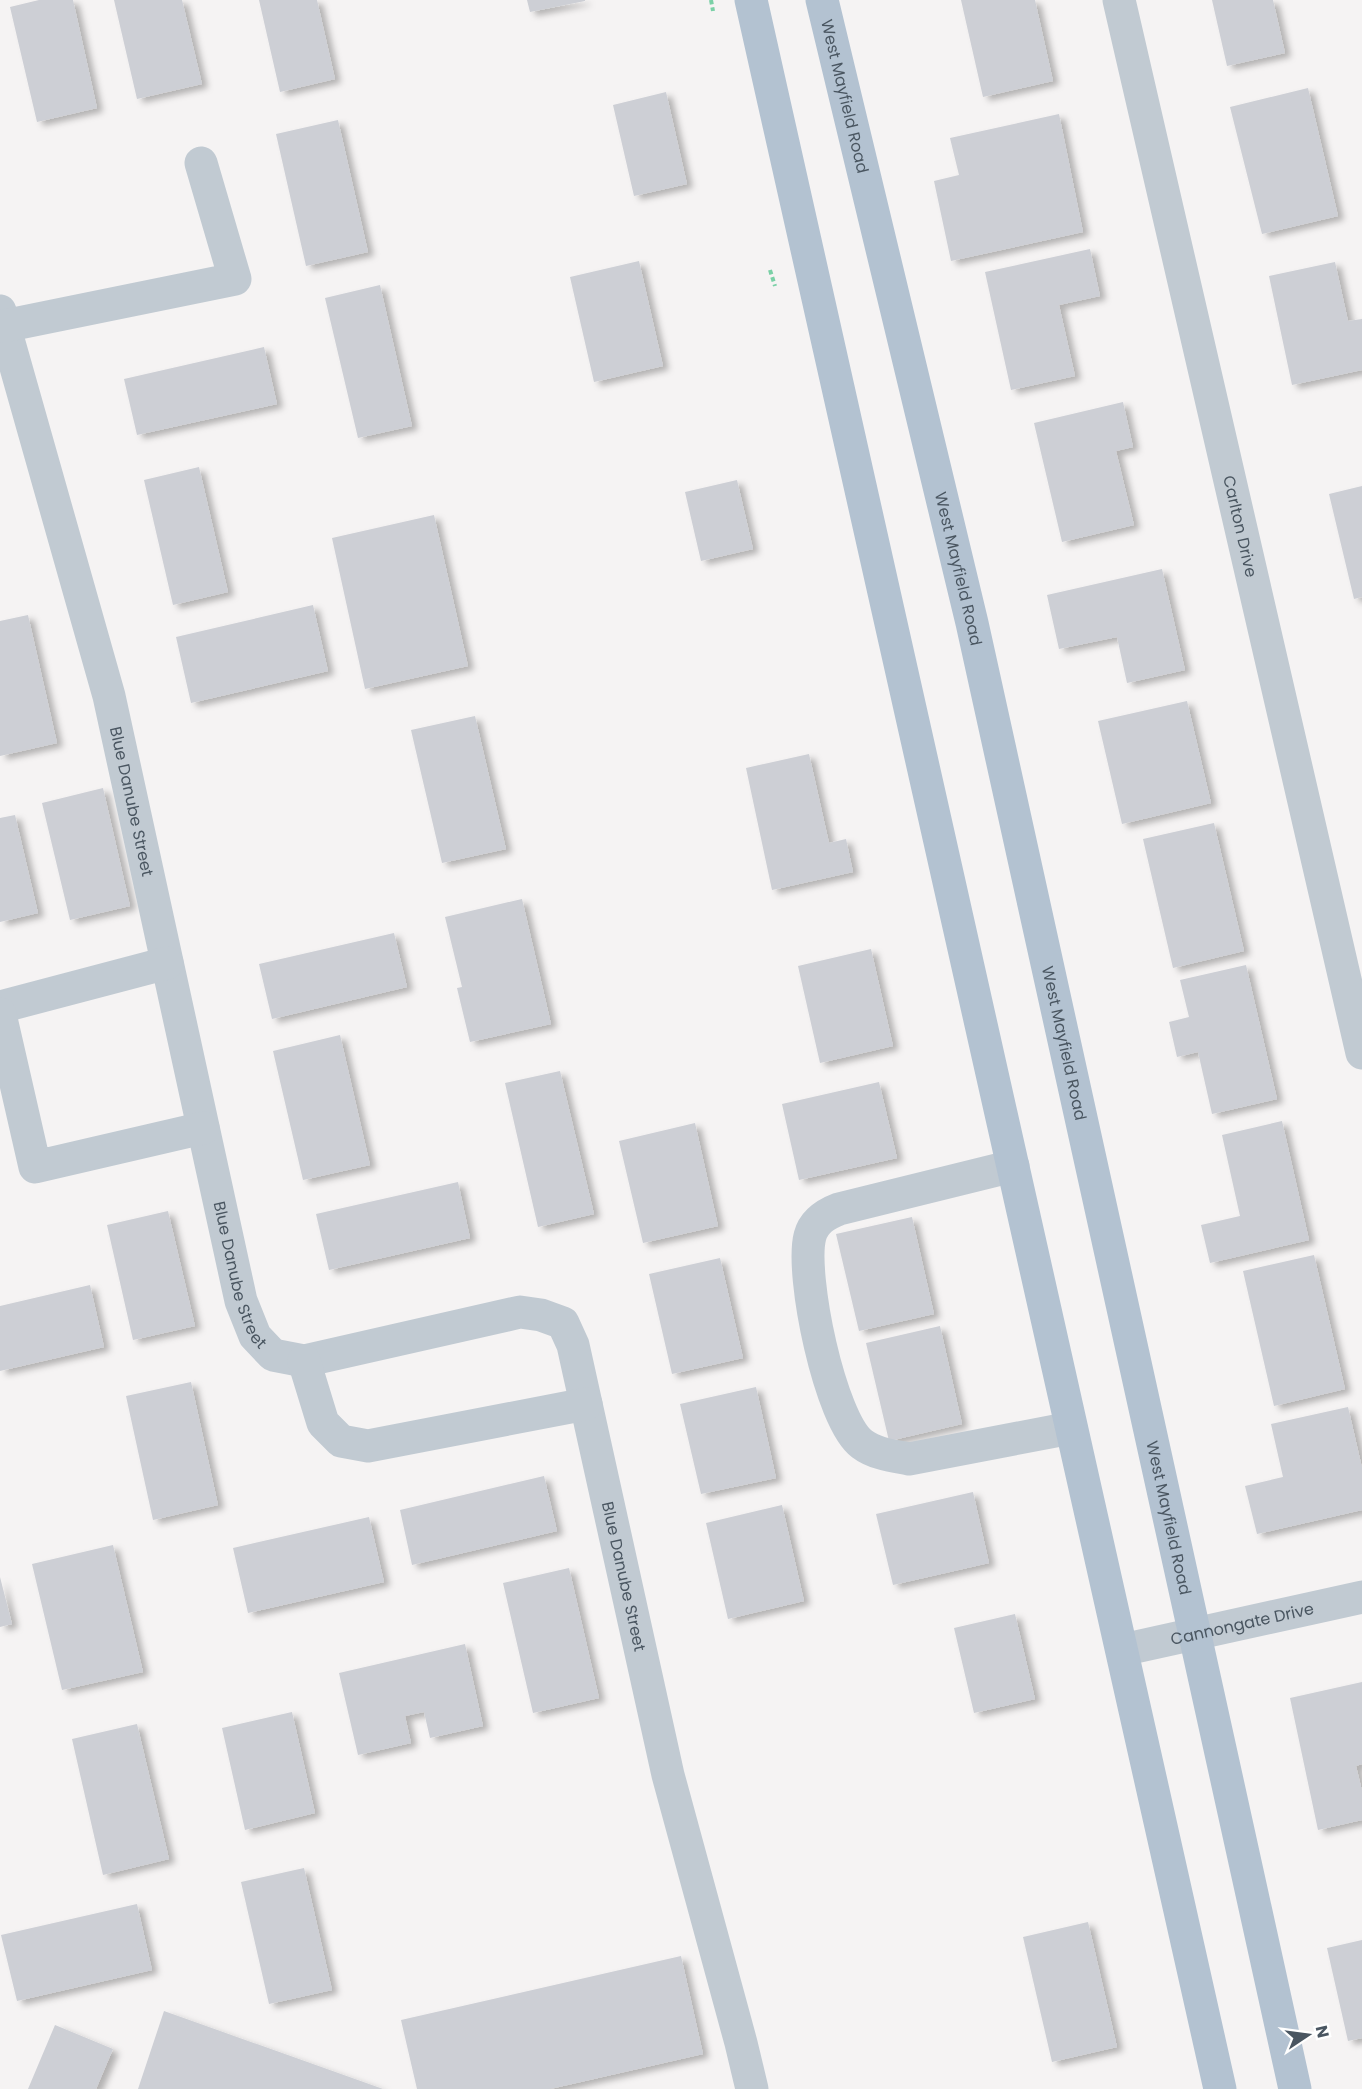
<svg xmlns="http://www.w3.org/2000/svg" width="1362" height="2089" font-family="Poppins,sans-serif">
  <defs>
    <filter id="shadow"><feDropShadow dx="6" dy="4" stdDeviation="3" flood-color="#0004"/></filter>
  </defs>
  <rect width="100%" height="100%" fill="#f5f3f3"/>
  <path fill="#cdcfd5" filter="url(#shadow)" d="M39 0H73L97 108 37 122 10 7Z
    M114 0H182L202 84 137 99Z
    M259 0H317L335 79 280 92Z
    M527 0H585V1L530 12Z
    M961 0H1035L1053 81 983 97Z
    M1212 0H1273L1285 53 1227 66Z
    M1308 88 1338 216 1262 234 1230 107Z
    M666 92 687 184 634 196 613 105Z
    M1059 114 1083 232 951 261 934 181 959 175 950 138Z
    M338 120 368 252 306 266 276 134Z
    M1090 249 1100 296 1059 305 1075 376 1011 390 985 272Z
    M639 261 663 366 594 382 570 277Z
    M1335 262 1348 321 1362 319V370L1292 385 1269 276Z
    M380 285 412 426 358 438 325 298Z
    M264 347 277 404 137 435 124 379Z
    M1123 402 1133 447 1116 451 1134 525 1062 542 1034 423Z
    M199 467 228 592 173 605 144 480Z
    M737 480 753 549 701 561 685 492Z
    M1362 486V597L1354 599 1329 494Z
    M434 515 468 666 365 689 332 538Z
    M1162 569 1185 670 1127 683 1117 637 1059 649 1047 595Z
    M313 605 328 671 191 703 176 637Z
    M28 615 57 743 0 756V621Z
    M1187 701 1211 803 1122 824 1098 721Z
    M475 716 506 849 442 863 411 730Z
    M809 754 829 843 846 839 853 872 772 890 746 768Z
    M103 788 130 906 70 920 42 803Z
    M15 815 38 913 0 922V818Z
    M1214 823 1244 951 1173 968 1143 839Z
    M522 899 551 1024 470 1042 457 988 462 987 445 917Z
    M394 933 407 987 272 1019 259 964Z
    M871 949 893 1046 820 1063 798 966Z
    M1246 965 1277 1099 1212 1114 1198 1052 1177 1057 1169 1022 1189 1017 1180 980Z
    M340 1035 370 1165 303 1180 273 1051Z
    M560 1071 594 1214 538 1227 505 1083Z
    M879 1082 897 1158 799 1180 782 1104Z
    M1282 1121 1309 1240 1210 1263 1201 1225 1240 1216 1222 1135Z
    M695 1123 718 1226 643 1243 619 1141Z
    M458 1182 470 1238 329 1270 316 1214Z
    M168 1211 195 1326 133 1340 107 1225Z
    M912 1217 934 1314 859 1331 836 1234Z
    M1314 1255 1345 1389 1274 1406 1243 1271Z
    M720 1258 743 1358 672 1374 649 1274Z
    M90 1285 104 1347 0 1371V1306Z
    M940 1326 962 1424 889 1441 866 1343Z
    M191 1382 218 1505 153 1520 126 1396Z
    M756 1387 776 1478 701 1494 680 1404Z
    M1348 1407 1362 1468V1510L1257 1534 1245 1486 1283 1477 1271 1424Z
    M544 1476 557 1531 412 1565 400 1510Z
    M973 1492 989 1563 893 1585 876 1514Z
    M782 1505 804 1601 728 1619 706 1523Z
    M369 1517 384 1582 248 1613 233 1548Z
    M113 1545 143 1672 62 1690 32 1564Z
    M569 1568 599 1698 533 1713 503 1583Z
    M0 1577 12 1624 0 1627Z
    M1015 1614 1035 1699 974 1713 954 1628Z
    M465 1644 483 1726 430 1738 424 1712 405 1716 411 1743 358 1755 339 1673Z
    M1362 1682V1764L1356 1766 1362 1791V1820L1318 1830 1290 1698Z
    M292 1712 315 1813 245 1830 222 1728Z
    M137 1724 169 1859 103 1875 72 1739Z
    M304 1868 332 1990 269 2004 241 1882Z
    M137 1904 152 1970 17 2001 1 1935Z
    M1088 1922 1117 2047 1052 2062 1023 1937Z
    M1362 1940V2038L1348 2041 1327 1948Z
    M681 1956 703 2054 550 2089H417L401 2020Z
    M164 2011 383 2089H138Z
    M55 2025 113 2049 96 2089H28Z"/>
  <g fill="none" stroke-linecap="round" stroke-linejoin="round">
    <path stroke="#7ad0a6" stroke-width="4" stroke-dasharray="4.5 3" stroke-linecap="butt" d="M711 0 713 11
      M770 270 775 286"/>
    <g stroke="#c1cad2" stroke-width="33">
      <path id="s1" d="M1119 0 1362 1053"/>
      <path id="s2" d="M0 311 109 696 241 1301 255 1336 273 1355 304 1361 520 1312 541 1315 563 1323 573 1345 668 1775 741 2043 752 2089"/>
      <path d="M4 326 235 279 201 163"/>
      <path d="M0 1007 167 963"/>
      <path d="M0 1014 35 1167 203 1128"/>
      <path d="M1013 1166 839 1209C826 1214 814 1221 810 1236 800 1274 830 1420 862 1444 875 1454 894 1456 909 1459L1071 1428"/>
      <path d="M304 1361 323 1423 341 1441 368 1446 586 1404"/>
      <path id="s3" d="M1122 1650 1362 1597"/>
    </g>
    <g stroke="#b3c2d1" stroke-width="33">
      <path d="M751 0 1220 2089"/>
      <path id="s4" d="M822 0 972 623 1295 2089"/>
    </g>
  </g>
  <g text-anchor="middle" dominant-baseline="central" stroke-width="4.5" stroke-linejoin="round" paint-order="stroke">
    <g font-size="16" fill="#4a5661" stroke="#fff">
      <text stroke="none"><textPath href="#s4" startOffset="99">West Mayfield Road</textPath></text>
      <text stroke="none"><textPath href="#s1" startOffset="540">Carlton Drive</textPath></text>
      <text stroke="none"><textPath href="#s4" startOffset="585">West Mayfield Road</textPath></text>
      <text stroke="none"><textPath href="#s2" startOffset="508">Blue Danube Street</textPath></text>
      <text stroke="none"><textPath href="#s4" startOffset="1071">West Mayfield Road</textPath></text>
      <text stroke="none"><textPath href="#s2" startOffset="994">Blue Danube Street</textPath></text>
      <text stroke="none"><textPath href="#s4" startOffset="1557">West Mayfield Road</textPath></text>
      <text stroke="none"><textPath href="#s2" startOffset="1642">Blue Danube Street</textPath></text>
      <text stroke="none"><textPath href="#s3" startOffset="123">Cannongate Drive</textPath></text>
    </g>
  </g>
  <g transform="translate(1308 2035) rotate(77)" stroke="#ffffff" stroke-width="4.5" paint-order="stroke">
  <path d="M0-4.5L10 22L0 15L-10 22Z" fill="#4a5661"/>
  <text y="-9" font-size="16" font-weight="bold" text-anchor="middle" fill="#4a5661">N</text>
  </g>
</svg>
